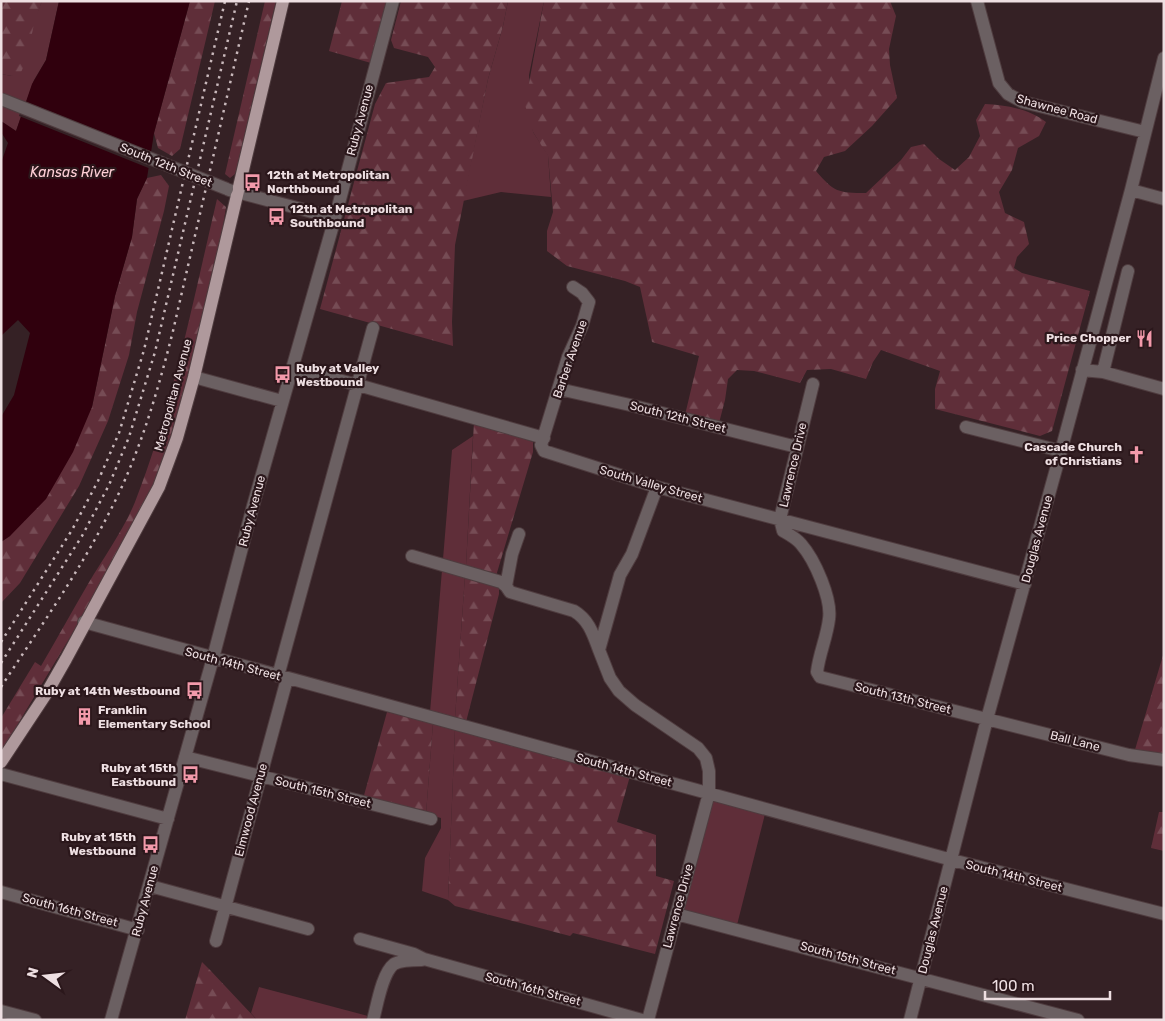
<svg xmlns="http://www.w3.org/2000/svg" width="1165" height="1021" font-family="Rubik,sans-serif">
  <defs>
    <pattern id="forest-firs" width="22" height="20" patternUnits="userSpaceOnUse" patternTransform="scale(1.25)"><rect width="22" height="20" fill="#5f2e39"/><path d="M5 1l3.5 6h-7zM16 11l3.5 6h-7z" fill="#764c55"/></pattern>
  </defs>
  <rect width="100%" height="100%" fill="#352125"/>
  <path fill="#5f2e39" d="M42 1H59L46 60 34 80 16 131 1 121V74L12 76Z
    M508 1H544L529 75 533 132 548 155 551 197 501 192 463 201 488 79 503 26Z
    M473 436 466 566 443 559 452 450Z
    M442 570 465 576 455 718 430 712Z
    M433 723 455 729 448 900 422 891 425 858 441 828V818L426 814Z
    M716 801 765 814 737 925 684 910 683 907 712 802Z
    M259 987 368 1016 367 1020H257L251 1013Z"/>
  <path fill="url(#forest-firs)" d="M1 1H42L34 24 26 62 21 72 12 76 1 74Z
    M190 1H215L180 149 172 156 158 148 154 133Z
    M265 1H276L237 167 235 174 230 178 225 174Z
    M342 1H388L371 63 329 51Z
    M401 1H508L503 26 488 79 455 245 452 322 453 346 320 309 375 104 386 83 429 77 435 67 428 57 394 48 391 40Z
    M544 1H890L896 16 889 49 890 65 897 98 872 126 845 151 824 157 816 171C834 192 838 193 866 193L901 160 911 147 924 144 939 159 955 170 969 157 980 136 976 120 985 104C1006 105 1030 109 1046 122L1039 136 1018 148 1012 170 999 192 1005 213 1024 222 1029 244 1017 257 1014 268 1022 273 1090 291 1052 431 1040 436 935 409V389L940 371 881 350 873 362 866 379 831 369 807 370 800 383 754 371 737 370 728 379 725 400 719 423 685 415 699 356 652 342 640 287 625 281 567 266 547 251V231L553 212 548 156 533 132 525 105Z
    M161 175 169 186 164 211 137 312 129 355 108 421 79 486 20 583 1 603V542L10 536 92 407 115 296 132 237 137 199 147 178Z
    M217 199 226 207 221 239 190 368 173 430 156 480 102 584 1 752V718L35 662 41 666C57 639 72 611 88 584 104 557 123 531 135 502 173 405 193 301 217 199Z
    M474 422 533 442V452L496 576 466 566Z
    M465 576 499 588V594L466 722 455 718Z
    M1164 652V758L1134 753Z
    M387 712 433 723 426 814 363 799Z
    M455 729 630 776 617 822 656 835V876L674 881 655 954 573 933 570 936 455 906 448 900Z
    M1159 812H1164V851L1151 848Z
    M202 962 210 970 257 1020H185Z"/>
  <path fill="#30000d" d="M59 1H190L154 133 147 178 137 199 132 237 115 296 92 407 73 452 46 499 10 536 1 542V417L14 395 30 333 18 320 1 336V163L8 143 1 132V121L16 131 32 84 46 60Z"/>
  <path fill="#352125" d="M24 101 153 153 151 169 19 116Z"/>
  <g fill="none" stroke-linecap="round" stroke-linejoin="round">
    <defs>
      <path id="minor" d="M977 1 999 83 1008 94 1023 102 1145 132
        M229 190 335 218
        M1131 190 1164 199
        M573 287 582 293 589 302 582 326 568 357 541 445 544 451 657 487 1025 584
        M292 368 358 385 544 438
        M1082 370 1103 372 1164 389
        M1103 372 1128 271
        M194 377 282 401
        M813 384 780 519 783 531C790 535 796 538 801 544 815 560 832 599 829 619 827 637 819 654 817 672L820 677 1129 755 1164 760
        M559 389 630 405 797 447
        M966 427 1061 451
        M412 556 501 582 506 586 510 592 574 611C589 620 593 634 599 650
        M506 586 512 554 519 534
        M84 622 952 860 1164 914
        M278 676 373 328
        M185 757 431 819
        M1 774 168 819
        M150 886 308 929
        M1 892 138 930
        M676 914 1078 1020
        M360 939 414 954 424 959 642 1020
        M216 941 287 679
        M1 1011 35 1020
        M111 1020 213 658 253 506 335 218 393 1
        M373 1020C377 1006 382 973 394 964 401 960 413 960 422 960
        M648 1020 709 793V771L706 758 698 748 635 705 619 691 610 678 599 650 620 575 632 554 657 487
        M910 1020 987 719 1061 451 1131 190 1164 58"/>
      <path id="major" d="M1 762 46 694 66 659 159 487 177 438 194 377 283 1"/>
    </defs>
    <use href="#minor" stroke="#4f3c3f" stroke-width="14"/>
    <use href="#major" stroke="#4f3c3f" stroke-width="14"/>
    <use href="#minor" stroke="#6b6062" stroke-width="12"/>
    <use href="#major" stroke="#af999c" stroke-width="12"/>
    <path stroke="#c8b8bb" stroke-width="2.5" stroke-dasharray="2.5 5" stroke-linecap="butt" d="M1 642 72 530 98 481 119 433 144 350 225 1
      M1 663 82 536 109 485 129 437 155 352 237 1
      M1 687C38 630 78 574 109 513 139 456 157 394 173 331L249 1"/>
    <defs>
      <path id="minor-bridge" d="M1 99 227 189"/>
    </defs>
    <use href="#minor-bridge" stroke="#4f3c3f" stroke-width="14" stroke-linecap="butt"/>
    <use href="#minor-bridge" stroke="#6b6062" stroke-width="12"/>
  </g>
  <defs>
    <symbol id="bus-bare" viewBox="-9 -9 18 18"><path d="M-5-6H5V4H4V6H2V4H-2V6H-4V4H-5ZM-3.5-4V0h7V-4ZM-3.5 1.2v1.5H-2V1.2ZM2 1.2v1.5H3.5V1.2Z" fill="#f39aab" stroke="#2b171b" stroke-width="2.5" paint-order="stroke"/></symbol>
    <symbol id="restaurant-bare" viewBox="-9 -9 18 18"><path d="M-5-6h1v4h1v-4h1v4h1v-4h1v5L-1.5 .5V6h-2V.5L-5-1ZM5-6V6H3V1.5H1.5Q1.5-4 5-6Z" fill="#f39aab" stroke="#2b171b" stroke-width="2.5" paint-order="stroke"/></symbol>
    <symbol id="church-bare" viewBox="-9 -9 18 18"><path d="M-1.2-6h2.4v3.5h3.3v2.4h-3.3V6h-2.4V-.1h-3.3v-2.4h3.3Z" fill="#f39aab" stroke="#2b171b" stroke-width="2.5" paint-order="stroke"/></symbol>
    <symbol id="building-bare" viewBox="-9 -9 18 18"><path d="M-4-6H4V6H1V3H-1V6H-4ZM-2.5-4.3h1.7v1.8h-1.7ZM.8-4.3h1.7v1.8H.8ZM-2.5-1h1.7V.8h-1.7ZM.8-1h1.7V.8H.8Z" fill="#f39aab" stroke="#2b171b" stroke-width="2.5" paint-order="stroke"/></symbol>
  </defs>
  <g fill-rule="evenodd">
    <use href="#bus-bare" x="240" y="170" width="25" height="25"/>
    <use href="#bus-bare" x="264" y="204" width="25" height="25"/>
    <use href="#restaurant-bare" x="1132" y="326" width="25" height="25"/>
    <use href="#bus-bare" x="270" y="362" width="25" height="25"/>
    <use href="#church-bare" x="1124" y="442" width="25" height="25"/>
    <use href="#bus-bare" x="182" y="678" width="25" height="25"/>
    <use href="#building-bare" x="72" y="704" width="25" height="25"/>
    <use href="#bus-bare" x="178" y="762" width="25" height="25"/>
    <use href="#bus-bare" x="138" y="832" width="25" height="25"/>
  </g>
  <g text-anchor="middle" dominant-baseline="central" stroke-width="4.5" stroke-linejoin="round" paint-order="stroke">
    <g font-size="12" fill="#eedfe2" stroke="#2b171b">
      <text transform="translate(1057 109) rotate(15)">Shawnee Road</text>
      <text transform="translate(360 120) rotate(-75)">Ruby Avenue</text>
      <text transform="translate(166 165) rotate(22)">South 12th Street</text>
      <text transform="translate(570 359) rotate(-71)">Barber Avenue</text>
      <text transform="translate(173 395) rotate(-75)">Metropolitan Avenue</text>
      <text transform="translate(678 417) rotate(14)">South 12th Street</text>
      <text transform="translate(793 465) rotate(-77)">Lawrence Drive</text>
      <text transform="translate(651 484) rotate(16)">South Valley Street</text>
      <text transform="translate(252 511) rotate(-75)">Ruby Avenue</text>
      <text transform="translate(1037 539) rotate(-75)">Douglas Avenue</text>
      <text transform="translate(233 664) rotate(15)">South 14th Street</text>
      <text transform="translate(903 698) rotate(14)">South 13th Street</text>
      <text transform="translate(1075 741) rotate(14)">Ball Lane</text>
      <text transform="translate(624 770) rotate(15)">South 14th Street</text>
      <text transform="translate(323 792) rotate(14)">South 15th Street</text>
      <text transform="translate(251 810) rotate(-75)">Elmwood Avenue</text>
      <text transform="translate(1014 876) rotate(14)">South 14th Street</text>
      <text transform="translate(145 901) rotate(-75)">Ruby Avenue</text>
      <text transform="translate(678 906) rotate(-75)">Lawrence Drive</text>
      <text transform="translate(70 910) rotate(15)">South 16th Street</text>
      <text transform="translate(933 930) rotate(-76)">Douglas Avenue</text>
      <text transform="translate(848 958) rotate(15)">South 15th Street</text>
      <text transform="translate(533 989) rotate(15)">South 16th Street</text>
    </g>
    <g font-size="12" font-weight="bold" fill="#eedfe2" stroke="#2b171b" text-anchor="end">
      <text x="267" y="175" text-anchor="start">12th at Metropolitan<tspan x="267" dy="14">Northbound</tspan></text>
      <text x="290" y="209" text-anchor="start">12th at Metropolitan<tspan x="290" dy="14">Southbound</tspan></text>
      <text x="1131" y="338">Price Chopper</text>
      <text x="296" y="368" text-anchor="start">Ruby at Valley<tspan x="296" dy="14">Westbound</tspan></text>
      <text x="1122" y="447">Cascade Church<tspan x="1122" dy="14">of Christians</tspan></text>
      <text x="180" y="691">Ruby at 14th Westbound</text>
      <text x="98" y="710" text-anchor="start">Franklin<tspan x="98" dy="14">Elementary School</tspan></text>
      <text x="176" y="768">Ruby at 15th<tspan x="176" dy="14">Eastbound</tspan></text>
      <text x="136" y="837">Ruby at 15th<tspan x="136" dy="14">Westbound</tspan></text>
    </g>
    <g font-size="14" font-style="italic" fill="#fdced5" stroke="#2b171b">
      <text x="72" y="172">Kansas River</text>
    </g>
  </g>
  <rect width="1165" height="1021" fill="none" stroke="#eedfe2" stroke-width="5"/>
  <g transform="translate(45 976) rotate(285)" stroke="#2b171b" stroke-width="4" paint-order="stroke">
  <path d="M0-4L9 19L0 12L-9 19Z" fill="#eedfe2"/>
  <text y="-8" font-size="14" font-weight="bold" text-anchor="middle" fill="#eedfe2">N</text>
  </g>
  <path d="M985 991v8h125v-8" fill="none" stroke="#eedfe2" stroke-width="2.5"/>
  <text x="992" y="991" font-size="15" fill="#eedfe2" stroke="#2b171b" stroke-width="4" paint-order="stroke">100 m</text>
</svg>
